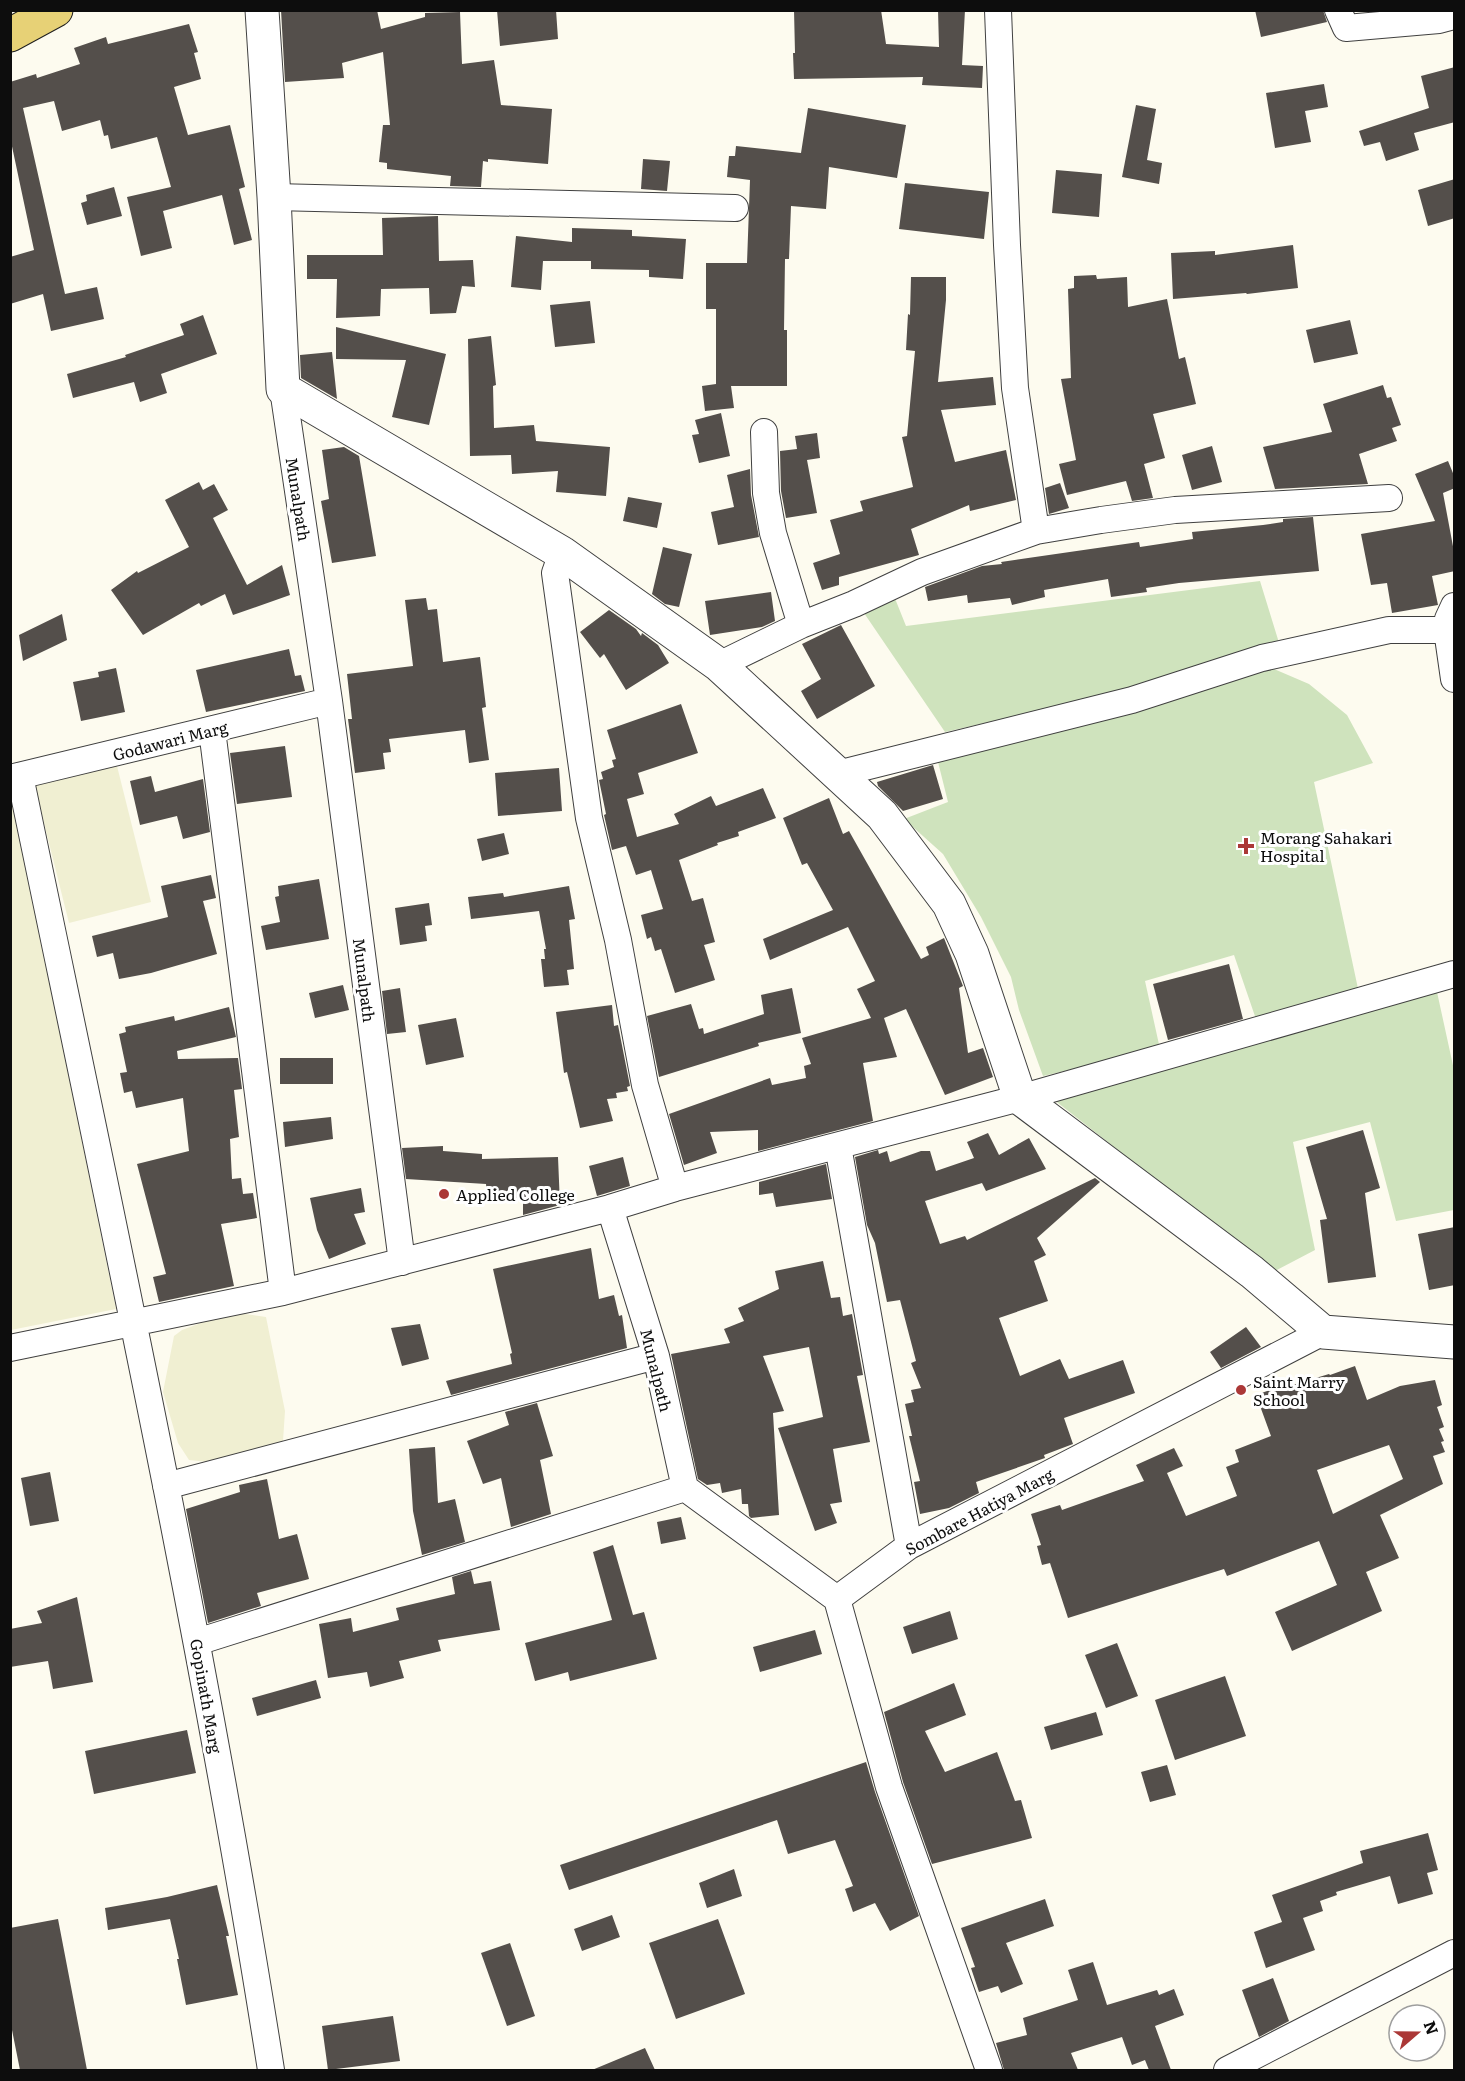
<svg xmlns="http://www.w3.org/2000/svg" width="1465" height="2081" font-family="Literata,serif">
  <rect width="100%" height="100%" fill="#fdfbef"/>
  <path fill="#f0efd2" d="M116 762 151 902 69 923 34 783Z
    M10 788 116 1309 11 1330H10Z
    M231 1312 266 1317 285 1411 283 1441 268 1451 219 1463 189 1460 178 1443 163 1392 174 1336 182 1330Z"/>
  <path fill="#cfe3bd" d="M1260 581 1280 646 1122 692 945 732 864 613 894 596 906 626Z
    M1274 669 1309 684 1347 715 1373 763 1314 782 1360 998 1258 1025 1234 955 1145 981 1160 1049 1043 1076 1019 1010 1011 977 981 917 943 854 904 819 948 802 938 762 1220 679Z
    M1437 992 1454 1070V1210L1396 1221 1370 1122 1293 1142 1315 1250 1273 1272 1053 1099Z"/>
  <path fill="#544f4b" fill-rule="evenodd" d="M281 10H377L381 29 425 17V13L460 12 462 64 494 60 501 105 552 109 548 164 488 159V162L483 161 481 187 450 186 451 176 387 169V163L379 162 383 125H390L383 52 342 63 344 78 285 82Z
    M497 10H556L558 39 500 46Z
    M794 10H881L886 44 939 47 938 10H965L962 65 983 66 982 88 922 85 923 77 794 79 793 53H795Z
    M1255 10H1323L1327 22 1261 37Z
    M189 24 198 52 194 53 201 79 174 87 188 135 230 125 245 187 239 189 252 240 234 245 222 195 163 211 172 248 141 256 127 197 171 187 157 137 111 149 108 135 104 136 100 120 62 131 54 101 23 108 65 294 97 287 104 319 51 331 43 294 10 304V257L34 250 10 137V82L36 74 37 78 80 64 74 48 106 37 108 44Z
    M1455 67V122L1414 133 1419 150 1386 161 1380 142 1364 146 1359 131 1429 108 1421 76Z
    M1324 84 1328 107 1305 111 1311 142 1275 148 1266 93Z
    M1136 105 1156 109 1147 160 1162 163 1159 184 1122 177Z
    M808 108 906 125 897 178 829 167 826 209 791 206 789 259H785L784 330H787V386H731L734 408 705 411 702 386 716 384V309H706V263H747L750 180 727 177 729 156H735L736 146 801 153Z
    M643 159 670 161 667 191 641 189Z
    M1056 170 1102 174 1099 217 1052 213Z
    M1455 179V218L1428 226 1418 190Z
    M905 183 989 192 984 239 899 229Z
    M114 187 122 216 87 225 81 203 87 201 86 195Z
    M438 216 439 261 473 260 475 287 462 286 456 313 430 314 429 288 381 289 380 316 336 318 337 279H307V255H383L382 218Z
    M572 228 632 230V236L686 239 683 279 649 277V270L591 269V261H543L541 290 511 287 516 236 572 242Z
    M1293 245 1298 288 1247 294 1246 293 1173 299 1171 253 1215 251V255Z
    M1096 275 1097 279 1127 277 1128 307 1167 299 1179 359 1185 357 1196 404 1153 414 1165 458 1144 464 1153 498 1132 501 1126 481 1067 495 1059 464 1076 460 1061 379 1071 378 1068 289 1074 288V276Z
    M911 277H946V300L938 382 993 377 996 405 941 410 955 462 1006 450 1016 500 970 511 969 505 911 529 919 555 839 577V585L822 590 813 563 840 554 830 520 863 511 860 501 913 487 902 437 907 436 915 351 906 350 908 314 910 315Z
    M590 301 595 343 555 347 550 305Z
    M203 315 217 354 161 374 167 393 140 402 134 382 73 398 67 374 126 357 125 355 184 335 180 324Z
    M1350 320 1358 354 1314 363 1306 330Z
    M336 327 446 354 429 425 392 417 406 360 336 359Z
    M491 336 496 385 493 386 494 428 534 425 536 441 610 447 606 496 556 492 558 471 512 474 511 455 470 456 468 339Z
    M332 352 337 399 301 378 300 355Z
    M1383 385 1387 398 1391 397 1401 425 1392 428 1397 441 1359 454 1368 484 1275 489 1263 447 1332 432 1323 404Z
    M721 413 730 456 699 463 692 435 699 434 695 420Z
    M817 433 820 458 807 460 817 513 786 518 781 491 780 451 797 449 795 436Z
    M1212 446 1222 482 1192 490 1182 455Z
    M344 447 359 456 376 556 332 563 321 501 329 499 322 450Z
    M1448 461 1455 478V488L1443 493 1455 557V571L1432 576 1438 605 1392 613 1387 583 1371 585 1361 534 1435 521 1415 474Z
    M750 469 751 495 759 537 718 545 711 512 734 507 727 475Z
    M199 482 203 490 214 484 228 510 213 518 247 585 282 565 290 595 233 615 225 594 201 606 199 603 143 635 111 590 137 571 138 573 189 547 165 500Z
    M1060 483 1069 508 1049 514 1045 488Z
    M628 497 662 503 657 528 623 521Z
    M1313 517 1319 571 1179 583 1146 588 1147 592 1111 597 1108 579 1044 590 1045 597 1012 605 1010 598 968 603 967 595 928 601 925 587 982 566 1002 564 1001 562 1139 542 1140 547 1193 539 1192 532 1263 525 1283 522V519Z
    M663 547 692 554 679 607 665 604 652 594Z
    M771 592 775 621 762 627 710 635 705 601Z
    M426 598 428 610 437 609 443 662 480 657 486 707 482 708 489 760 469 763 465 730 389 739 391 752 383 753 385 769 355 773 348 719H352L347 674 413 666 405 600Z
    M609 610 636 629 641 636 642 633 658 645 669 663 626 690 604 654 600 658 580 632Z
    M62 614 67 640 23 661 19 635Z
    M841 625 875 686 817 719 801 691 821 679 802 644Z
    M289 649 295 676 301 675 305 691 206 712 196 670Z
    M116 668 125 712 81 721 73 682 99 677 98 672Z
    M681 704 698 753 638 773 644 794 627 799 637 837 679 824 674 814 711 796 716 806 763 788 776 818 738 832 739 836 717 843 718 845 679 860 692 901 703 898 715 942 704 945 715 980 675 993 661 949 655 951 651 937 647 939 641 915 663 909 651 870 636 875 626 846 612 850 604 815 606 814 599 780 603 779 601 772 614 767 612 760 616 759 607 730Z
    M285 746 292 797 237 804 230 753Z
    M933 765 943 799 903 811 878 786 877 782Z
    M559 768 562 811 498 816 495 773Z
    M151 776 155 792 203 779 210 832 183 839 177 816 140 825 130 781Z
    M829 798 843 834 849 831 921 959 929 955 926 947 944 938 963 986 959 988 968 1053 983 1048 993 1077 945 1095 906 1009 884 1018 897 1057 863 1063 873 1121 758 1151V1130L710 1132 717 1153 684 1165 669 1114 770 1078 772 1085 806 1078 804 1066 811 1064 802 1038 871 1018 857 989 875 981 848 927 770 960 763 939 833 910 807 863 802 865 783 818Z
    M504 833 509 854 482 861 477 839Z
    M211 875 216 898 203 901 217 954 151 973 119 979 113 953 97 957 92 936 168 917 161 886Z
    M319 879 329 939 266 950 261 926 280 922 275 897 279 896 278 886Z
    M569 886 575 919 569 920 574 969 567 970 569 985 544 987 541 959H545L544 949H546L539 911 471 919 468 897 503 893 504 897Z
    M429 903 432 925 425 926 427 941 400 945 395 908Z
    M1229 964 1243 1019 1168 1040 1153 984Z
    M343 985 349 1010 315 1018 309 993Z
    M400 988 406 1032 387 1034 382 991Z
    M792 988 801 1033 758 1043 759 1046 659 1077 647 1016 691 1004 699 1029 703 1028 704 1034 764 1014 761 995Z
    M612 1005 614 1026 618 1025 630 1086 627 1087 628 1091 616 1093 617 1098 607 1099 613 1121 580 1128 567 1072 564 1073 556 1012Z
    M229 1007 236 1037 177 1051 178 1059 238 1058 242 1089 234 1090 239 1137 230 1139 232 1179 241 1178 243 1194 253 1193 257 1218 221 1224 234 1286 159 1302 153 1277 166 1274 137 1164 189 1151 183 1098 136 1108 132 1091 124 1093 120 1073 127 1072 119 1034 126 1032 125 1027 174 1016 175 1021Z
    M456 1018 464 1057 426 1065 418 1025Z
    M280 1058H333V1084H280Z
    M331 1117 333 1139 285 1147 283 1122Z
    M1363 1130 1380 1188 1365 1193 1376 1277 1328 1283 1320 1220 1327 1219 1306 1147Z
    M988 1133 999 1155 1029 1138 1046 1169 986 1191 982 1183 925 1201 940 1244 965 1236 967 1240 1095 1178 1100 1182 1037 1238 1046 1255 1034 1261 1048 1301 999 1318 1020 1376 1060 1359 1069 1379 1123 1360 1135 1393 1064 1418 1073 1444 1044 1455 1045 1458 976 1482 979 1493 949 1508 920 1514 914 1482 920 1481 909 1436H912L905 1404 914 1402 911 1390 921 1388 911 1363 916 1361 900 1300 887 1302 875 1243 867 1225 855 1157 878 1150 879 1154 887 1151 890 1162 921 1151H930L936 1171 974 1158 967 1142Z
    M443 1146V1151L482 1154V1159L558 1157 560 1205 523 1215V1200H514V1194L487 1195 486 1184 406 1179 402 1148Z
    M623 1157 630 1186 597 1196 589 1166Z
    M826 1164 832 1199 776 1207 773 1193 759 1195V1182Z
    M361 1188 365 1212 354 1214 366 1244 329 1259 317 1230 310 1198Z
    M1455 1227V1285L1429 1290 1418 1234Z
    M591 1248 599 1299 614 1295 619 1316 622 1315 627 1348 451 1395 446 1381 512 1364 510 1354 512 1353 493 1269Z
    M823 1261 831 1298 840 1297 843 1316 852 1314 863 1375 857 1376 870 1442 833 1449 842 1502 830 1504 837 1523 815 1531 778 1428 823 1417 809 1347 763 1356 784 1411 773 1413 779 1515 751 1518 749 1516 748 1504H742L741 1489 722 1493 720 1483 707 1485 698 1479 671 1354 730 1343 724 1329 744 1321 738 1308 779 1289 775 1271Z
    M420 1324 429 1359 402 1366 391 1328Z
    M1246 1327 1261 1347 1221 1368 1210 1352Z
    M1355 1366 1367 1400 1400 1386 1435 1380 1442 1405 1437 1407 1444 1427 1439 1429 1444 1441 1441 1442 1445 1452 1433 1456 1443 1484 1380 1515 1399 1558 1366 1572 1382 1611 1292 1651 1275 1612 1337 1585 1319 1541 1227 1576 1224 1569 1068 1618 1050 1563 1042 1565 1037 1546 1041 1545 1031 1514 1060 1505 1062 1510 1144 1481 1136 1465 1174 1448 1183 1466 1167 1473 1186 1516 1237 1496 1226 1467 1239 1462 1235 1450 1271 1436 1256 1395 1286 1384V1387L1329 1374 1330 1375ZM1389 1445 1403 1479 1333 1514 1317 1470Z
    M537 1403 553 1456 540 1460 551 1514 511 1527 501 1478 483 1484 467 1441 509 1425 505 1412Z
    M435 1447 438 1503 455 1499 465 1542 422 1555 413 1511 409 1449Z
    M50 1472 59 1521 30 1526 21 1478Z
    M267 1479 279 1539 297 1534 309 1579 257 1593 261 1606 208 1623 186 1509 240 1492 239 1485Z
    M681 1517 686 1539 661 1544 657 1522Z
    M613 1545 633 1615 644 1612 657 1659 570 1681 568 1672 535 1681 525 1643 612 1620 593 1552Z
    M471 1571 474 1584 491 1581 500 1630 438 1640 441 1651 399 1661 404 1678 370 1687 367 1672 328 1678 319 1624 351 1618 353 1632 399 1620 396 1608 455 1594 452 1577Z
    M77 1597 93 1682 53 1689 48 1661 10 1667V1629L42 1623 37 1611Z
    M950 1611 958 1639 912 1654 903 1627Z
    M815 1630 822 1654 760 1672 753 1647Z
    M1117 1643 1138 1696 1106 1708 1085 1655Z
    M1225 1676 1246 1736 1175 1760 1155 1700Z
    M316 1680 321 1698 257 1716 252 1698Z
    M954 1683 966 1715 925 1731 945 1772 997 1752 1015 1801 1021 1800 1032 1838 932 1864 903 1782 884 1712Z
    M1096 1712 1103 1735 1051 1750 1044 1727Z
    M187 1730 196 1773 94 1794 85 1751Z
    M866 1762 875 1792 919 1916 890 1931 875 1903 853 1912 845 1889 853 1886 835 1840 788 1854 777 1820 569 1890 560 1865Z
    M1167 1765 1176 1795 1150 1802 1141 1772Z
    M1428 1833 1438 1870 1427 1873 1433 1894 1398 1904 1390 1876 1336 1892 1337 1895 1320 1901 1323 1911 1303 1918 1315 1950 1266 1968 1254 1932 1282 1922 1272 1895 1363 1863 1360 1851Z
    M734 1869 742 1896 707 1908 699 1883Z
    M217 1885 229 1936H226L238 1995 186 2005 177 1959H179L170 1919 108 1930 105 1908 167 1897Z
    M1045 1899 1054 1926 1006 1943 1023 1984 1001 1993 998 1986 979 1992 971 1968 975 1967 961 1928Z
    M612 1915 620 1937 582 1951 574 1929Z
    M58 1919 87 2070H20L10 2020V1928Z
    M718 1919 745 1994 676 2019 649 1943Z
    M510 1943 535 2016 507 2026 481 1953Z
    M1093 1962 1107 2005 1157 1990 1159 1995 1174 1989 1184 2015 1155 2026 1171 2070H1149L1145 2060 1132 2065 1122 2037 1071 2053 1078 2070H1004L996 2043 1027 2035 1023 2018 1078 2000 1068 1970Z
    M1273 1978 1289 2021 1259 2037 1242 1990Z
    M393 2016 400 2061 328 2070 322 2026Z
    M645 2048 655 2070H592Z"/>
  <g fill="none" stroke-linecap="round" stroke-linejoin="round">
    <defs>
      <path id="minor" d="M998 10 1007 245 1015 388 1036 531
        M1338 10 1346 28 1439 20 1454 16
        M274 197 735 208
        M283 389 329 701 402 1262
        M764 432 766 493 773 533 801 625
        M562 553 555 573 589 818 618 940 645 1085 675 1188
        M1454 606 1448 619 1447 630 1454 679
        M719 665 801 625 854 604 922 572 1036 531 1101 520 1175 510 1389 498
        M212 730 283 1292
        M837 774 1132 700 1262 658 1389 630H1447
        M20 776C109 1206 203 1636 271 2070
        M10 778 329 701
        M838 1146 909 1546
        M610 1208 656 1356 685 1488 837 1599
        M10 1348 283 1292 610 1208 675 1188 1020 1098 1454 974
        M166 1486 656 1356
        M197 1642 685 1488
        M989 2070 889 1787 837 1599 909 1546 1323 1332
        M1227 2070 1454 1953"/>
      <path id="tertiary" d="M262 10 274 197 283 389 562 553 719 665 882 815 949 904 972 954 1020 1098 1252 1272 1323 1332 1454 1342"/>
      <path id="primary" d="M10 35 56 10"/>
    </defs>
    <use href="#minor" stroke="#404040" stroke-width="28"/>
    <use href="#tertiary" stroke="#404040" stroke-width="35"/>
    <use href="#primary" stroke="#1e1e1e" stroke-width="35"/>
    <use href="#minor" stroke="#fff" stroke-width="26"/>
    <use href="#tertiary" stroke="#fff" stroke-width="33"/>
    <use href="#primary" stroke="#e7d176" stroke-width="33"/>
  </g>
  <g fill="#ab3837" stroke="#fff" stroke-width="2">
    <path d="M1243 837h6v6h6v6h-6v6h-6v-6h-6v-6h6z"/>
    <circle cx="444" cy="1194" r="6"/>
    <circle cx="1241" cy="1390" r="6"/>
  </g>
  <g text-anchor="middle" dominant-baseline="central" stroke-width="6" stroke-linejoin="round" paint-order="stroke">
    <g font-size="16" fill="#0d0d0d" stroke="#fff">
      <text transform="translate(299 499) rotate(81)">Munalpath</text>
      <text transform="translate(170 740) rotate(-14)">Godawari Marg</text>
      <text transform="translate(365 980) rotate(83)">Munalpath</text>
      <text transform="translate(657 1370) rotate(76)">Munalpath</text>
      <text transform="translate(979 1511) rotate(-28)">Sombare Hatiya Marg</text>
      <text transform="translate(207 1696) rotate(80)">Gopinath Marg</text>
    </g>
    <g font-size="16" fill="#0d0d0d" stroke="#fff" text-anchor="start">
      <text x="1260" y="837">Morang Sahakari<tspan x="1260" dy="18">Hospital</tspan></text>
      <text x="456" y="1194">Applied College</text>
      <text x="1253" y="1381">Saint Marry<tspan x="1253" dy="18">School</tspan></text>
    </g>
  </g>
  <rect width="1465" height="2081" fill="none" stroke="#0d0d0d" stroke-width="24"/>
  <g transform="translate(1417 2033) rotate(70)"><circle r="28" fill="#ffffff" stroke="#9e9e9e" stroke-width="1.5"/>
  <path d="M0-4.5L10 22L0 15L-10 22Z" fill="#ab3837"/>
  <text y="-9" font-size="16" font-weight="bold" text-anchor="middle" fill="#0d0d0d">N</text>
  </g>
</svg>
